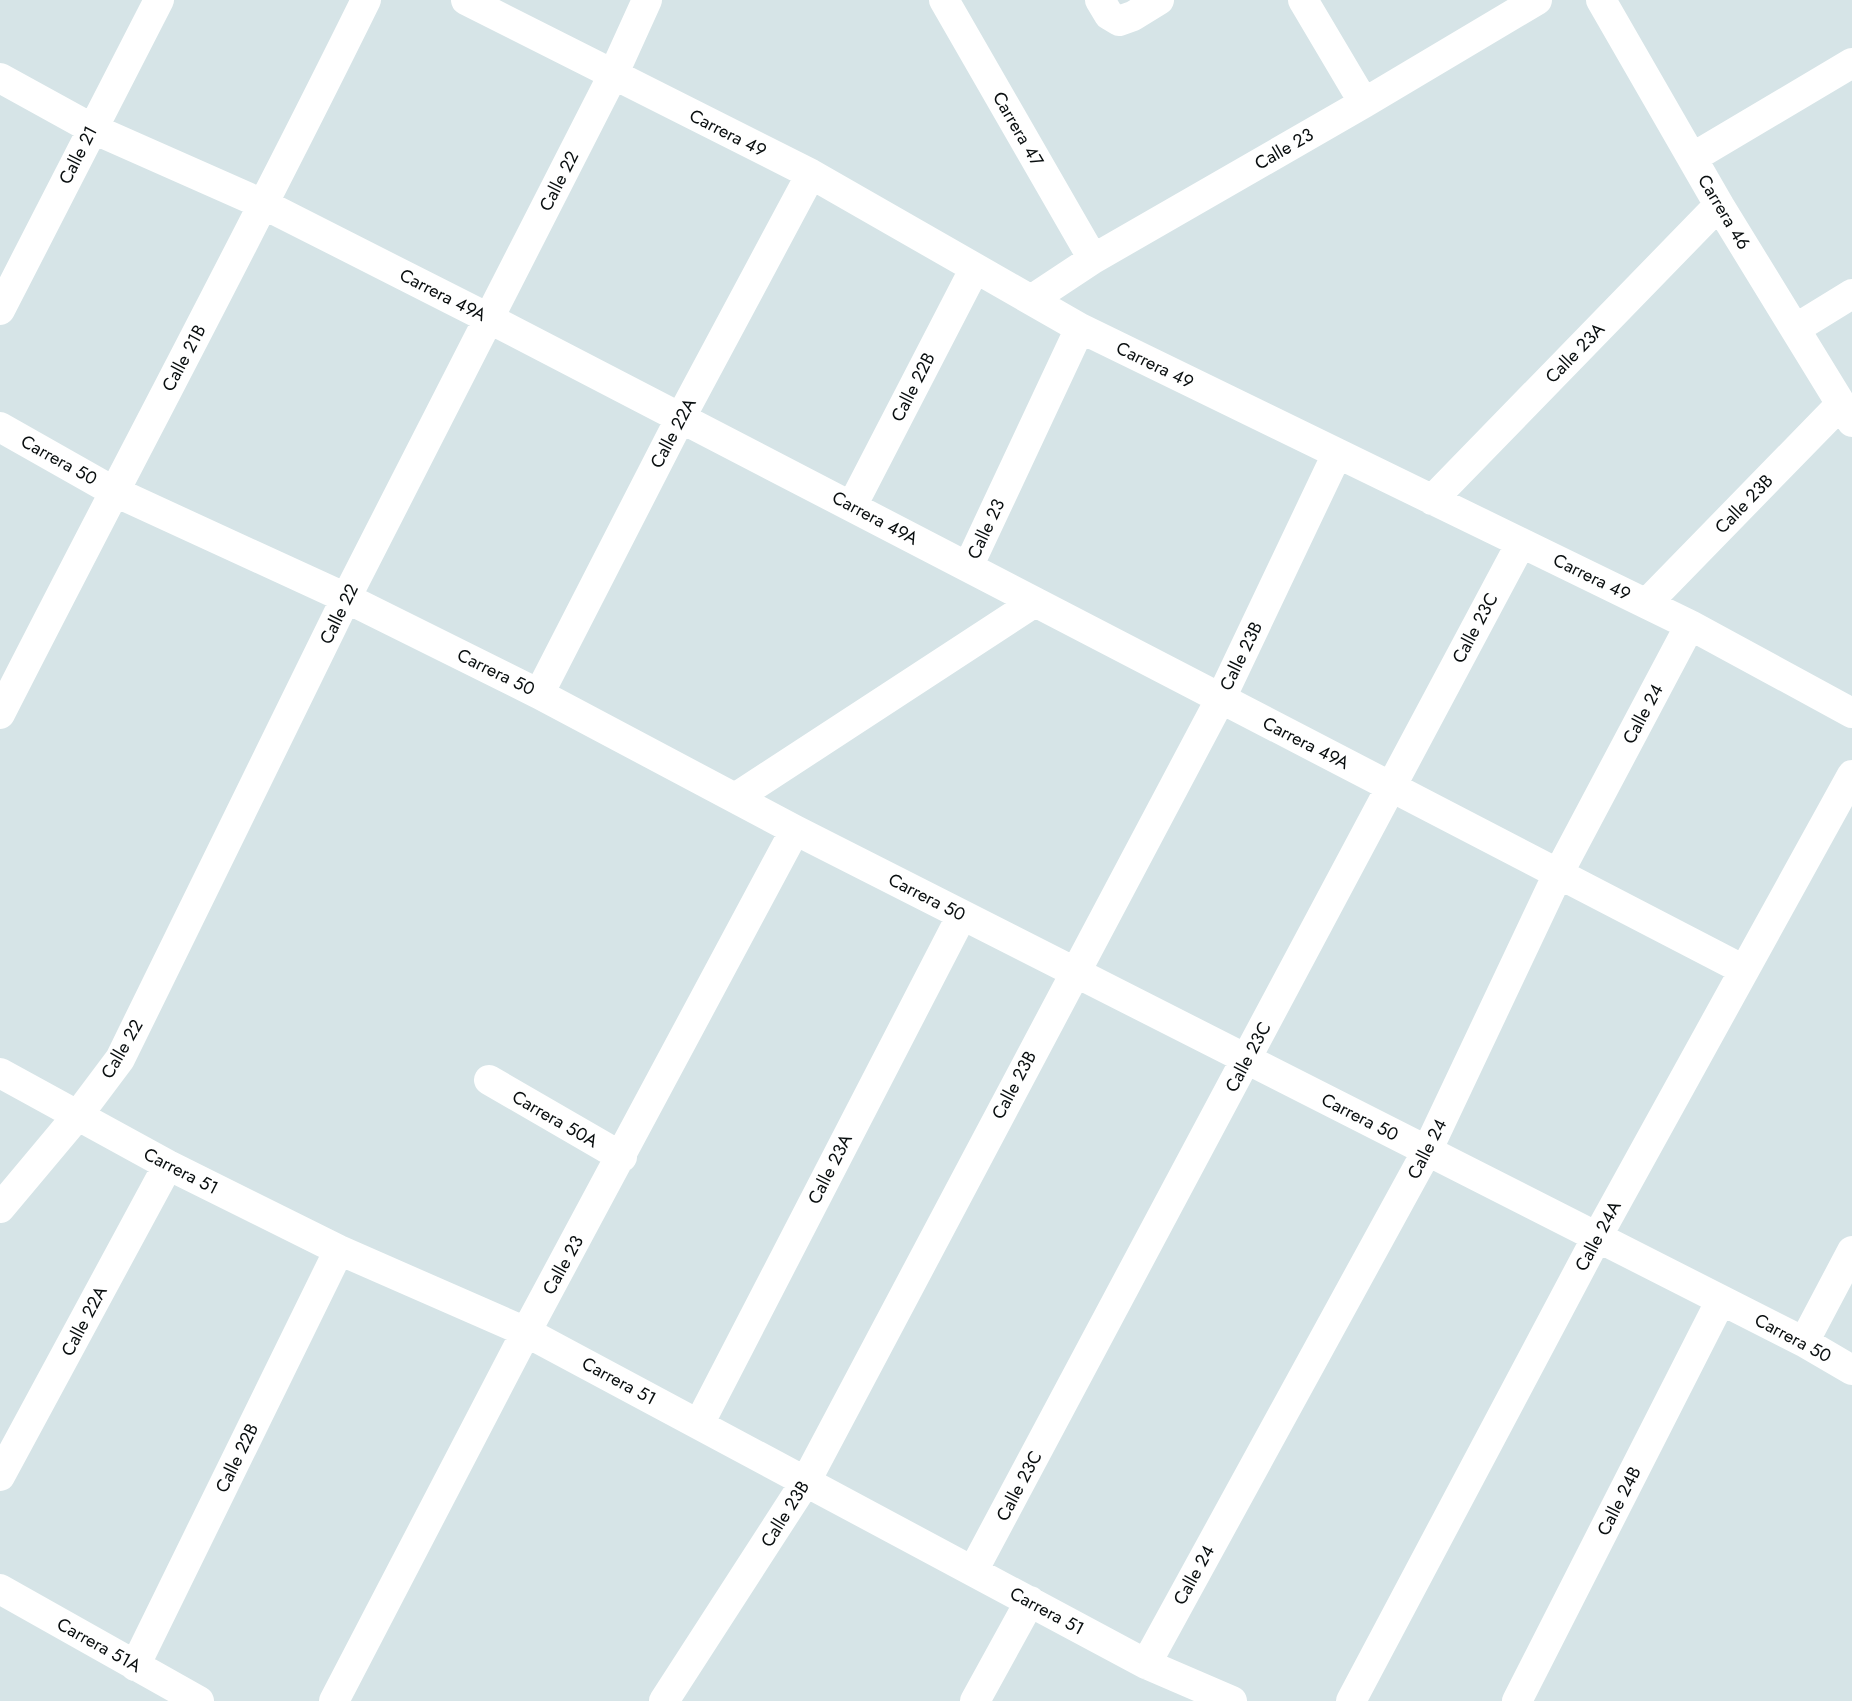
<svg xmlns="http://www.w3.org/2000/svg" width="1852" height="1701" font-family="Jost,sans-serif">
  <rect width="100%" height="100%" fill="#d6e4e7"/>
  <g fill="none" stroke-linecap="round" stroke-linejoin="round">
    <path stroke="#fff" stroke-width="30" d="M466 0 811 174 1080 328 1690 625 1852 713
      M944 0 1093 259
      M1100 0 1109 15 1119 21 1133 16 1159 0
      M1303 0 1364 103
      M1601 0 1719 205 1852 422
      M0 78 91 128 265 205 488 318 1744 970
      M1692 158 1852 63
      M1031 300 1093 259 1364 103 1537 0
      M0 310 159 0
      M1795 329 1852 294
      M0 427 113 491 346 598 539 694 795 830 1804 1342 1852 1370
      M1432 500 1719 205
      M852 506 975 268
      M968 567 1080 328
      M1647 603 1841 404
      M539 694 681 417 811 174
      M0 714C121 476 248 240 366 0
      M735 798 1035 602
      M0 1073 168 1165 339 1250 526 1332 1146 1664 1232 1701
      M489 1080 622 1157
      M0 1208 78 1115 120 1059 346 598 613 75 647 0
      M1804 1342 1852 1251
      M699 1424 962 915
      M0 1476 168 1165
      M973 1571 1521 543
      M0 1589 199 1701
      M1146 1664 1427 1151 1558 874 1690 625
      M135 1666 339 1250
      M334 1701 526 1332 795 830
      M664 1701 806 1481 1221 698 1337 454
      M975 1701 1030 1601
      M1351 1701 1597 1237 1852 775
      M1517 1701 1721 1300"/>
  </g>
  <g text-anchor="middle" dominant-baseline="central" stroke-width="5" stroke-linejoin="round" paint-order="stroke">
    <g font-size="18" fill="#090e0f" stroke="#fff">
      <text transform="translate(1018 129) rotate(60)">Carrera 47</text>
      <text transform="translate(728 133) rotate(27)">Carrera 49</text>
      <text transform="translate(1284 149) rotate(-30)">Calle 23</text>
      <text transform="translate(78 155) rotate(-63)">Calle 21</text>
      <text transform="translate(559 181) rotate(-63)">Calle 22</text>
      <text transform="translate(1724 212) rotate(59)">Carrera 46</text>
      <text transform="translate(443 295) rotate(27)">Carrera 49A</text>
      <text transform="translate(1575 353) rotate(-46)">Calle 23A</text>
      <text transform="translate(184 358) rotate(-62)">Calle 21B</text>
      <text transform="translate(1155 365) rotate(26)">Carrera 49</text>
      <text transform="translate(913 387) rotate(-63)">Calle 22B</text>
      <text transform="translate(673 433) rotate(-62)">Calle 22A</text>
      <text transform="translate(59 460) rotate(29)">Carrera 50</text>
      <text transform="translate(1744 504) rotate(-46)">Calle 23B</text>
      <text transform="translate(875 518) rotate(28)">Carrera 49A</text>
      <text transform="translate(986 529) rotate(-65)">Calle 23</text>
      <text transform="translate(1592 577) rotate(26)">Carrera 49</text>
      <text transform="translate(339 614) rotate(-64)">Calle 22</text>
      <text transform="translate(1475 628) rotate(-62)">Calle 23C</text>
      <text transform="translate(1241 656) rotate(-64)">Calle 23B</text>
      <text transform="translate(496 672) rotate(26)">Carrera 50</text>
      <text transform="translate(1643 714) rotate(-62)">Calle 24</text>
      <text transform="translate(1306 743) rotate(27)">Carrera 49A</text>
      <text transform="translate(927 897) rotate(27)">Carrera 50</text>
      <text transform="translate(122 1049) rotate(-60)">Calle 22</text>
      <text transform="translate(1248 1057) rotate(-62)">Calle 23C</text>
      <text transform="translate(1014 1085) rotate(-62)">Calle 23B</text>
      <text transform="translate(1360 1117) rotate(27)">Carrera 50</text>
      <text transform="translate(555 1119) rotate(30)">Carrera 50A</text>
      <text transform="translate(1427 1149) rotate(-63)">Calle 24</text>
      <text transform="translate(830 1169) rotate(-63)">Calle 23A</text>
      <text transform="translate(181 1171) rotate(27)">Carrera 51</text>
      <text transform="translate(1598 1236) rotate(-62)">Calle 24A</text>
      <text transform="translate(563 1265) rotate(-61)">Calle 23</text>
      <text transform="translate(84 1321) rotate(-62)">Calle 22A</text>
      <text transform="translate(1793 1338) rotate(28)">Carrera 50</text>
      <text transform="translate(619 1381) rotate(28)">Carrera 51</text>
      <text transform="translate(237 1458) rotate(-64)">Calle 22B</text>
      <text transform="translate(1019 1486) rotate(-62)">Calle 23C</text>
      <text transform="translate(1619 1501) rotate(-63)">Calle 24B</text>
      <text transform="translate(785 1514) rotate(-58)">Calle 23B</text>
      <text transform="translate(1194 1575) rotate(-61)">Calle 24</text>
      <text transform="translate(1047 1611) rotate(28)">Carrera 51</text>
      <text transform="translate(99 1645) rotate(29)">Carrera 51A</text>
    </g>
  </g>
</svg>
